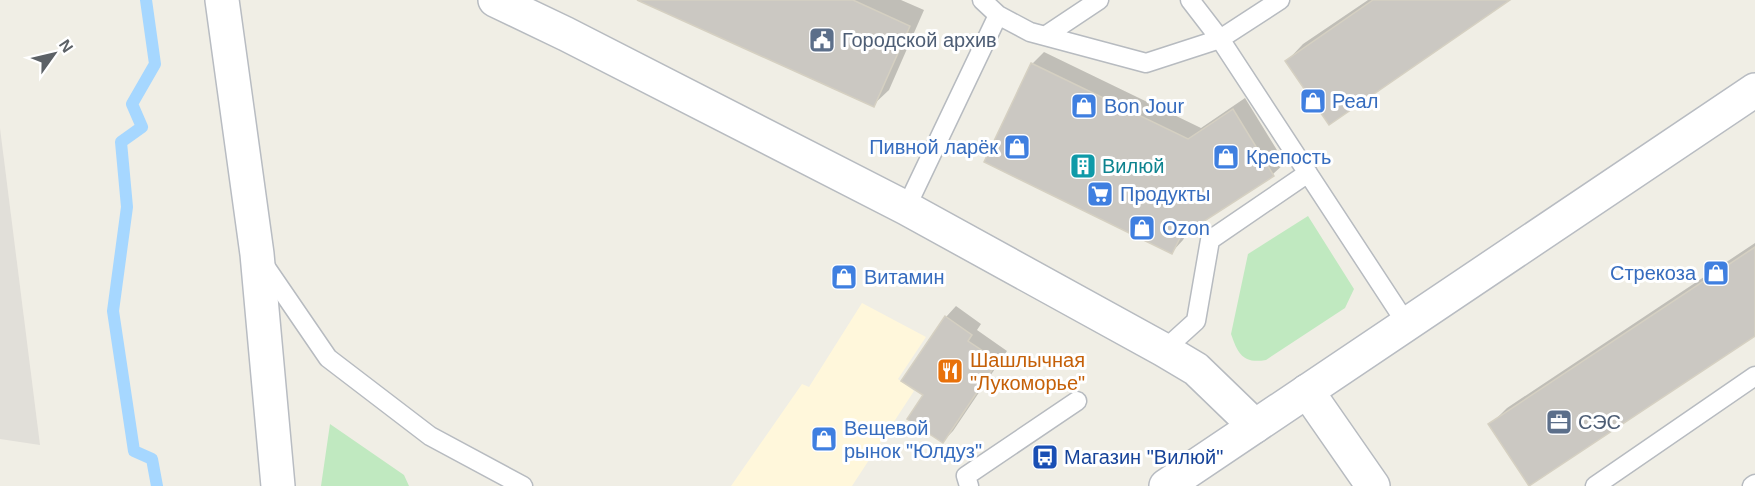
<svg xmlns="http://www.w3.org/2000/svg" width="1755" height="486" font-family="Arial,sans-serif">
  <rect width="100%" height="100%" fill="#f0eee5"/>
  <path fill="#fff7db" d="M862 303 926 337 898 379 914 391 852 486H731L802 384 809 387Z"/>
  <path fill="#e1dfd9" d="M0 128 40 445 0 439Z"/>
  <path fill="#c0e9c0" d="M1308 216 1354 289 1345 308 1266 360C1243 364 1238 354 1231 334L1248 254Z
    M330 424 404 475 409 486H321Z"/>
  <path fill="#0003" d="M642 0H901L924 10 889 90 873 105Z
    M1368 0H1508L1287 61 1303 44Z
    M1044 52 1201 128 1245 98 1285 163 1273 174 1189 229 1183 240 1172 252 1032 64Z
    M1755 243V334L1490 425 1507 408Z
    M956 306 981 324 977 330 1007 351 953 431 943 441 925 395 946 317Z"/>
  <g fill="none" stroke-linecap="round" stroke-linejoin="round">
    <path stroke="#a6d7ff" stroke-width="12" d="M146 0 155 64 132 104 142 127 121 142 127 207 113 311 134 451 152 459 157 486"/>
  </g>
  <path fill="#cbc8c2" stroke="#d5d0c2" stroke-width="1.5" d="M637 0H853L910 26 874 107Z
    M1373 0H1510L1329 125 1285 61Z
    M1031 63 1188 139 1233 109 1274 176 1181 236 1172 254 984 162Z
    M1755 247V336L1529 486 1488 424Z
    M945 316 972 335 968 341 998 361 943 443 907 419 923 395 901 381Z"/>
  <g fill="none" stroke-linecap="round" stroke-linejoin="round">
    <defs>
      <path id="lane" d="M982 0 998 15 1030 32 1146 63 1220 39 1190 0
        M1280 0 1220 39 1406 323
        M1045 36 1099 0
        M906 208 998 15
        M263 263 328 358 430 436 523 486
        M1164 350 1196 321 1210 240 1308 173
        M969 486 966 476 1077 401
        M1595 486 1755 376
        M1752 486 1755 484"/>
      <path id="street" d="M495 0 566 34 906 208 1164 350 1196 369 1255 426
        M1307 391 1373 486"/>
      <path id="secondary" d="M222 0 257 254 278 486
        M1166 486 1755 90"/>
    </defs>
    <use href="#lane" stroke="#b7bbc0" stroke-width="21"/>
    <use href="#street" stroke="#b7bbc0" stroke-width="36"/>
    <use href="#secondary" stroke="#b8bcc2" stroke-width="36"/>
    <use href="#lane" stroke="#fff" stroke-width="18"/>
    <use href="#street" stroke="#fff" stroke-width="33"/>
    <use href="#secondary" stroke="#fff" stroke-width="33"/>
  </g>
  <defs>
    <symbol id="civic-square" viewBox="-11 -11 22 22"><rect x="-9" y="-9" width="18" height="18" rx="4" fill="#5c6f8a" stroke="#fff"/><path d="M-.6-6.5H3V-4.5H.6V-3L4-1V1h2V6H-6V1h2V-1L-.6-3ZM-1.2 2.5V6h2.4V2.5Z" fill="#fff"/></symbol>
    <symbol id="shop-square" viewBox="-11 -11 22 22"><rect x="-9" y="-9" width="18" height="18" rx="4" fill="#3f7fe0" stroke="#fff"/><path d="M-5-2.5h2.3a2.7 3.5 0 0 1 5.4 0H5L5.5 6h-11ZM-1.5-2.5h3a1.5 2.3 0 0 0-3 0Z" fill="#fff"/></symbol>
    <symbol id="building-square" viewBox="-11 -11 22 22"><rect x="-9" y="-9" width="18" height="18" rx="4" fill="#0f9aa8" stroke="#fff"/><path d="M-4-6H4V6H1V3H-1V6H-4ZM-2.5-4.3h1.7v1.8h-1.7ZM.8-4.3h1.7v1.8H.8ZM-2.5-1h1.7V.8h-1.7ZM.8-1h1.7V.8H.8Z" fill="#fff"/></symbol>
    <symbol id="supermarket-square" viewBox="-11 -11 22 22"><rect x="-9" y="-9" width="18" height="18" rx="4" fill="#3f7fe0" stroke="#fff"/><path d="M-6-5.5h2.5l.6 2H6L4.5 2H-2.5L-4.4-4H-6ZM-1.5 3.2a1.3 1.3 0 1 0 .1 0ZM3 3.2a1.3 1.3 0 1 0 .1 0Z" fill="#fff"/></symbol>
    <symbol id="restaurant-square" viewBox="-11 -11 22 22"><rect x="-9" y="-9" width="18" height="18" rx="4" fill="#e8710a" stroke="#fff"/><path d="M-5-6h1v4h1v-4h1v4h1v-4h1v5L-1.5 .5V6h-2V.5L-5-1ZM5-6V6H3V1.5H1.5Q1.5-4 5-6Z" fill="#fff"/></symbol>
    <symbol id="office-square" viewBox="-11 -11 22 22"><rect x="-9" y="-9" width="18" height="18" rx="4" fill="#5c6f8a" stroke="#fff"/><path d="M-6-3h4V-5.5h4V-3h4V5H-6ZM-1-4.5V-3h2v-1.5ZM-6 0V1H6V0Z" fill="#fff"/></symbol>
    <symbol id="bus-square" viewBox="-11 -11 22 22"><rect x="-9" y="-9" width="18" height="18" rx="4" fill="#1a4fb4" stroke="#fff"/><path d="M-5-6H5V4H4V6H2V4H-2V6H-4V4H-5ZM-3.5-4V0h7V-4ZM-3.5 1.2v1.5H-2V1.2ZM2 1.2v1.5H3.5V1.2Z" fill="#fff"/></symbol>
  </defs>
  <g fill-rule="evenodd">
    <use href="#civic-square" x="807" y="25" width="30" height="30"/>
    <use href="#shop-square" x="1298" y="86" width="30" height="30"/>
    <use href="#shop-square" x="1069" y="91" width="30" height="30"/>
    <use href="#shop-square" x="1002" y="132" width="30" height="30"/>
    <use href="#shop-square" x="1211" y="142" width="30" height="30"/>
    <use href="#building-square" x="1068" y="151" width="30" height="30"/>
    <use href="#supermarket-square" x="1085" y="179" width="30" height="30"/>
    <use href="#shop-square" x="1127" y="213" width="30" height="30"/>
    <use href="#shop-square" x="1701" y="258" width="30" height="30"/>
    <use href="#shop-square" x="829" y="262" width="30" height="30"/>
    <use href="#restaurant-square" x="935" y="356" width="30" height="30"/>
    <use href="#office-square" x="1544" y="407" width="30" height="30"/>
    <use href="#shop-square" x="809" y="424" width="30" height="30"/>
    <use href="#bus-square" x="1030" y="442" width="30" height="30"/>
  </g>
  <g text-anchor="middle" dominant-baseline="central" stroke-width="6" stroke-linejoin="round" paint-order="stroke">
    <g font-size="20" fill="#4e5e75" stroke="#fff" text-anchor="start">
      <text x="842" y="40">Городской архив</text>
      <text x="1578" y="422">СЭС</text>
    </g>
    <g font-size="20" fill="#366cbe" stroke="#fff" text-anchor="start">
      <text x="1332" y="101">Реал</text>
      <text x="1104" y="106">Bon Jour</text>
      <text x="998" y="147" text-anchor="end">Пивной ларёк</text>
      <text x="1246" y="157">Крепость</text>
      <text x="1120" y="194">Продукты</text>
      <text x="1162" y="228">Ozon</text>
      <text x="1696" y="273" text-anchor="end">Стрекоза</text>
      <text x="864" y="277">Витамин</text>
      <text x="844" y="428">Вещевой<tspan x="844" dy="23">рынок "Юлдуз"</tspan></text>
    </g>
    <g font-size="20" fill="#0d838f" stroke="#fff" text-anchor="start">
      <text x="1102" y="166">Вилюй</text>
    </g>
    <g font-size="20" fill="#c56008" stroke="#fff" text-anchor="start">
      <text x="970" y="360">Шашлычная<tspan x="970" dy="23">"Лукоморье"</tspan></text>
    </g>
    <g font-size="20" fill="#164399" stroke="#fff" text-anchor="start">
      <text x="1064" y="457">Магазин "Вилюй"</text>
    </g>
  </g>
  <g transform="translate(54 54) rotate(56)" stroke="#ffffff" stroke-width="4.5" paint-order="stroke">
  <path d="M0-4.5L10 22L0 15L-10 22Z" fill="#5c6166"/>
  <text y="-9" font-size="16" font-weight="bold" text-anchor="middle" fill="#5c6166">N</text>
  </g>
</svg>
